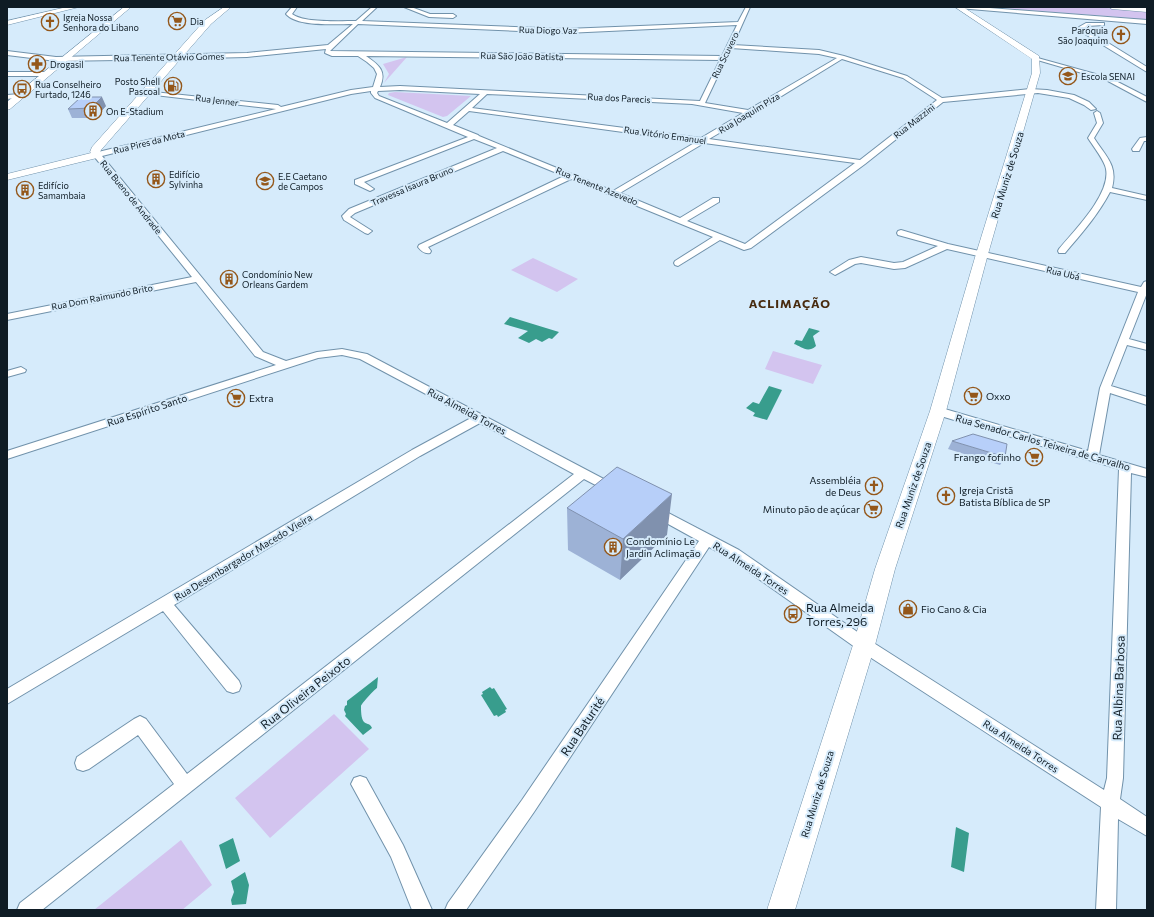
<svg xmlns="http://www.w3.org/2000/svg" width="1154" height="917" font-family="Commissioner,sans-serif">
  <rect width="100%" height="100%" fill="#d6ebfb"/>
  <path fill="#d3c4ef" d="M987 7H1096L1147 12V21L1131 18Z
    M407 57 384 83 389 74 383 64Z
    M395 92 471 96 447 116 443 117 388 95 389 93Z
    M533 258 578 279 557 292 511 270Z
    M773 351 822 365 813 384 765 369Z
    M334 714 369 749 270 838 235 798Z
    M181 840 212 885 182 910H94Z"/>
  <path fill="#389d8d" d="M510 317 559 332 552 339 549 338 542 342 536 339 529 343 518 338 528 331 504 324Z
    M809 328 820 331 813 336 816 346C807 354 801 346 794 344L796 340 802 341Z
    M769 386 782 390 767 420 753 416 755 413 746 408 753 402 759 404Z
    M378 677 377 688C375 689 362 703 361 706 361 710 361 719 364 722 368 725 370 723 372 728L363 735 345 716 346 714 344 710 345 706 347 705V701Z
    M490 687 492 689 494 688 507 709 505 710 506 712 498 717 497 715 494 716 481 695 483 694 482 692Z
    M956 827 969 833 964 872 951 867Z
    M233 838 240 861 226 869 219 845Z
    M245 872 249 885 246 904 232 905 231 900 234 892 231 881Z"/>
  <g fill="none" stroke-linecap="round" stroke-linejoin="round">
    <defs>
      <path id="street" d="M292 7H297L292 14C303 23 341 21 356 21L372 7H377L362 21 566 29 738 22 746 7H750L733 45 819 50 844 56 907 76 942 98 1030 89 1047 90 1074 95 1089 102 1096 109 1091 110 1084 105 1069 98 1038 93 943 102 865 164 751 248 744 250 720 240 678 266 675 265 674 263 675 261 713 237 571 179 428 247 431 251 430 253C425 254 421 251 418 247L419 245 564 176 503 151 355 213 350 217 372 231 368 234 365 233 344 220 342 216 349 209 497 148 474 139 364 182 374 189 370 191 355 184V180L468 137 375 98 371 93V91L351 94 102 156 263 352 286 361 317 352 342 349 367 354 617 486 619 489 617 492 613 494 584 479 42 910H17L20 903 174 784 138 735 89 769 83 771 77 769 75 763 77 757 134 719 140 716 146 719 187 774 574 474 480 423 420 456 174 605 239 681 241 686 239 691 233 693 227 691 163 611 7 704V689L412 450 471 418 360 359 342 355 318 358 7 459V451L276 365 255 356 196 282 7 320V314L192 277 93 155 94 153 276 109 146 94 143 92 144 91 278 105 281 107 351 90 373 87 377 74 374 68 367 62 358 56H332L325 53 326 49 247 57 118 60 56 61 7 55V51L56 57 247 53 328 45 353 24C336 24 297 27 286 14ZM358 24 566 33 737 25 722 56 330 51ZM731 48 819 54 837 58 748 110 705 103ZM366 56 720 60 700 101 400 86 380 87C387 71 379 65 366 56ZM842 59 903 78 937 100 860 160 709 139 750 115 753 114 754 113ZM400 90 480 94 447 123 379 96 377 93 378 91ZM487 94 692 104 743 113 701 138 472 108ZM469 111 696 142 613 191 479 136 478 135 453 125ZM704 143 855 163 745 244 687 221 719 202V198H713L680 218 620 193Z
        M404 7H411L430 14H453L456 16 453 18 429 17Z
        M956 7H977L1147 20V24L958 8Z
        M1086 23H1104V25L1087 26 1084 28 1147 67V72L1080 31 1079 27Z
        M1034 57 1110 78 1147 97V102L1106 80 1034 59Z
        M7 72H46L49 74 46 76H7Z
        M20 94 23 96 22 97 7 99V95Z
        M1097 111 1100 113 1103 123 1094 138C1106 157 1118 165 1112 188L1147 196V200L1110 192C1098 215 1081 234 1065 253H1059L1058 251 1059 249C1074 231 1111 194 1106 169 1105 161 1093 146 1088 138L1097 123 1094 113Z
        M1147 137V141H1144L1139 151H1133L1132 149 1140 138Z
        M901 230 948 244 1141 287 1144 282 1147 281V293L1129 339 1147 344V350L1127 345 1111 386 1147 397V405L1110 393 1099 455 1147 469V477L1131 473 1123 778 1120 799 1147 817V836L1118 819 1116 910H1096L1101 807 859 650 729 558 709 547 534 812 466 910H445L448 903 522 800 699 541 650 514 649 511 650 508 655 506 739 550 869 640 1104 790 1107 778 1119 469 934 414 932 411 934 408 938 407 1088 451 1100 388 1138 292 947 249 905 268 894 269 861 263 855 264 835 275 830 272 849 260 861 257 894 263 903 262 938 246 898 235 897 233 898 231Z
        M21 367 26 370 25 372 7 377V371Z
        M360 776 366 778 403 845 432 910H412L391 857 351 784 354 778Z"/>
      <path id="secondary" d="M67 7H79L7 25V21Z
        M124 7H131L10 109 7 110V102Z
        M224 7H231L211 24 101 150 100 152 102 155 101 157 7 180V174L91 153 90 152 92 147 205 20Z
        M955 7H963L1039 56 1040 73 988 254 946 411 895 569 875 645 795 910H767L853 645 875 569 930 411 976 254 1032 73V59Z
        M1109 7 1147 8V12L1112 9Z"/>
    </defs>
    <use href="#street" stroke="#7192ab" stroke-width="2"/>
    <use href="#secondary" stroke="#7192ab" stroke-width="1"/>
    <use href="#street" fill="#fff" fill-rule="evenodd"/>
    <use href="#secondary" fill="#fff" fill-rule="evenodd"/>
  </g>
  <path fill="#9db2d6" d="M106 106 95 118H72L68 109Z
    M952 441 1005 457 1000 465 948 449Z
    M567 508 667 535 620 580 568 550Z"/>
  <path fill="#8091ae" d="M102 97 106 106 95 118 91 108Z
    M672 494 667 535 620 580 623 539Z"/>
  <path fill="#b7cff9" stroke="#8091ae" d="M81 97H102L91 108 68 109Z
    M973 434 1007 444 1005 457 952 441Z
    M617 467 672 494 623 539 567 508Z"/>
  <defs>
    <symbol id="supermarket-ring" viewBox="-11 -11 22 22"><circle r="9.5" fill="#d6ebfb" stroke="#94571a" stroke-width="1.5"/><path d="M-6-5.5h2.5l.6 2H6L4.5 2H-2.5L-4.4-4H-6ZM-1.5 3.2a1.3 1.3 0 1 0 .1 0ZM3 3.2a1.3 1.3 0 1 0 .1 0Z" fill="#94571a"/></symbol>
    <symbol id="church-ring" viewBox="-11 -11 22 22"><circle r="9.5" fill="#d6ebfb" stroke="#94571a" stroke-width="1.5"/><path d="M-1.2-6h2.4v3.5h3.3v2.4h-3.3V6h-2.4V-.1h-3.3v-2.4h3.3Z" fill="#94571a"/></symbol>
    <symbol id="pharmacy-ring" viewBox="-11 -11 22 22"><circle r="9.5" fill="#d6ebfb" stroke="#94571a" stroke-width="1.5"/><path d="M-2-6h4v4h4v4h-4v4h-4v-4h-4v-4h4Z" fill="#94571a"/></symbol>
    <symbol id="university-ring" viewBox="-11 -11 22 22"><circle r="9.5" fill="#d6ebfb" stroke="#94571a" stroke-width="1.5"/><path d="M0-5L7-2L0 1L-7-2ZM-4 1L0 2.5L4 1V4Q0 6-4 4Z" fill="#94571a"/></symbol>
    <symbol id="fuel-ring" viewBox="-11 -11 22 22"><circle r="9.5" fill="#d6ebfb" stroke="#94571a" stroke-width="1.5"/><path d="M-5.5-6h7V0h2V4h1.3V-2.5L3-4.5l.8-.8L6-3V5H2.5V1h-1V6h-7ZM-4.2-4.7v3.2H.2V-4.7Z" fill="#94571a"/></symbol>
    <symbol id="bus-ring" viewBox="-11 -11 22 22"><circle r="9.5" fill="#d6ebfb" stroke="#94571a" stroke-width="1.5"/><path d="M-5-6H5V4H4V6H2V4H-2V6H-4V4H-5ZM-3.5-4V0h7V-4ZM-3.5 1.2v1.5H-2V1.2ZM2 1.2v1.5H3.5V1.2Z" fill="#94571a"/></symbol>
    <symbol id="building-ring" viewBox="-11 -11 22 22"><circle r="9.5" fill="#d6ebfb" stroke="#94571a" stroke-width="1.5"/><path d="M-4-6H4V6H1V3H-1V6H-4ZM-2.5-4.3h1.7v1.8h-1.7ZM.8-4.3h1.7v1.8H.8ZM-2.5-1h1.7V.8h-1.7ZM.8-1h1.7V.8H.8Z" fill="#94571a"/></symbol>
    <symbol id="school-ring" viewBox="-11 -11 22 22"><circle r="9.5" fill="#d6ebfb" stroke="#94571a" stroke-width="1.5"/><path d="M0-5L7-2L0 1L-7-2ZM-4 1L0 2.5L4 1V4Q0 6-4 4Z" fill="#94571a"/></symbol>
    <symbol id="shop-ring" viewBox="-11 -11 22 22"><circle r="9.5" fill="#d6ebfb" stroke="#94571a" stroke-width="1.5"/><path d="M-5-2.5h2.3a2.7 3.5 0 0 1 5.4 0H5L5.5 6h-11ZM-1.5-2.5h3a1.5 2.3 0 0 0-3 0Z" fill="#94571a"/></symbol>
  </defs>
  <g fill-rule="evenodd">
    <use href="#supermarket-ring" x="167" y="11" width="20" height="20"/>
    <use href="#church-ring" x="40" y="12" width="20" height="20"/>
    <use href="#church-ring" x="1111" y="25" width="20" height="20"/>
    <use href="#pharmacy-ring" x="27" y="54" width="20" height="20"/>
    <use href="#university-ring" x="1058" y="66" width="20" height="20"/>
    <use href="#fuel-ring" x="163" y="76" width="20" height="20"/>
    <use href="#bus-ring" x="12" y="79" width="20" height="20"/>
    <use href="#building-ring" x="83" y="101" width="20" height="20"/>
    <use href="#building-ring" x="146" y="169" width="20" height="20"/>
    <use href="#school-ring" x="255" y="171" width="20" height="20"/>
    <use href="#building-ring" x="15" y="180" width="20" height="20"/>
    <use href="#building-ring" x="219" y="269" width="20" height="20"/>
    <use href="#supermarket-ring" x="963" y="386" width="20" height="20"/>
    <use href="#supermarket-ring" x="226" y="388" width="20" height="20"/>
    <use href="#supermarket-ring" x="1024" y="447" width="20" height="20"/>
    <use href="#church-ring" x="864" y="476" width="20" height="20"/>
    <use href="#church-ring" x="936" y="486" width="20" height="20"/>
    <use href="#supermarket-ring" x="863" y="499" width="20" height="20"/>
    <use href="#building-ring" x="603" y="537" width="20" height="20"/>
    <use href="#shop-ring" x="898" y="599" width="20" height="20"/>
    <use href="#bus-ring" x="783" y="604" width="20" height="20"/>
  </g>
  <g text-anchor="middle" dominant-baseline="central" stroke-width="4" stroke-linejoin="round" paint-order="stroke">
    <g font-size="9" fill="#0f1c25" stroke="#d6ebfb" text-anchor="start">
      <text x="63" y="17">Igreja Nossa<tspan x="63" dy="10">Senhora do Libano</tspan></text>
      <text x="190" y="21">Dia</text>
      <text x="1108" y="30" text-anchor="end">Paróquia<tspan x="1108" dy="10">São Joaquim</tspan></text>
      <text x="50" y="64">Drogasil</text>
      <text x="1081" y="76">Escola SENAI</text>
      <text x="160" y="81" text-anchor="end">Posto Shell<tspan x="160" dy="10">Pascoal</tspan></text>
      <text x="35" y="84">Rua Conselheiro<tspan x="35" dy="10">Furtado, 1246</tspan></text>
      <text x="106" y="111">On E-Stadium</text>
      <text x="169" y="174">Edifício<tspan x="169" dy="10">Sylvinha</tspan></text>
      <text x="278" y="176">E.E Caetano<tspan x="278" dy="10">de Campos</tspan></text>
      <text x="38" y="185">Edifício<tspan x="38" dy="10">Samambaia</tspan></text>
      <text x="242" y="274">Condomínio New<tspan x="242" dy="10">Orleans Gardem</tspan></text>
    </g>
    <g font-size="9" fill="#0f1c25" stroke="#d6ebfb">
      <text transform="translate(548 30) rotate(1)">Rua Diogo Vaz</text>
      <text transform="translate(725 55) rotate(-64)">Rua Scuvero</text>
      <text transform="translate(522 56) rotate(1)">Rua São João Batista</text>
      <text transform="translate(169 57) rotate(-1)">Rua Tenente Otávio Gomes</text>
      <text transform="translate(619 98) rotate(3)">Rua dos Parecis</text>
      <text transform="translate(217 100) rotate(7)">Rua Jenner</text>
      <text transform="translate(749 113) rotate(-31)">Rua Joaquim Piza</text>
      <text transform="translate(914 121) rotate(-38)">Rua Mazzini</text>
      <text transform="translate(665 135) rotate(8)">Rua Vitório Emanuel</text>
      <text transform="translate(149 142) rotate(-14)">Rua Pires da Mota</text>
      <text transform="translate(412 186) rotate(-23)">Travessa Isaura Bruno</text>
      <text transform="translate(597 186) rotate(22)">Rua Tenente Azevedo</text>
      <text transform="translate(131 197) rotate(51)">Rua Bueno de Andrade</text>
      <text transform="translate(1063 273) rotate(13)">Rua Ubá</text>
      <text transform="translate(102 297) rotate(-11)">Rua Dom Raimundo Brito</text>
    </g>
    <g font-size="10" fill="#0f1c25" stroke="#d6ebfb">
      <text transform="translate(1007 175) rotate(-73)">Rua Muniz de Souza</text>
      <text transform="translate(147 410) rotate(-18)">Rua Espírito Santo</text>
      <text transform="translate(467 411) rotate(28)">Rua Almeida Torres</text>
      <text transform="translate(1043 442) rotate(16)">Rua Senador Carlos Teixeira de Carvalho</text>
      <text transform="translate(913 485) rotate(-71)">Rua Muniz de Souza</text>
      <text transform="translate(243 557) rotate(-31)">Rua Desembargador Macedo Vieira</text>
      <text transform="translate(751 568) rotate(33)">Rua Almeida Torres</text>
      <text transform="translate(1021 746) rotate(33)">Rua Almeida Torres</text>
      <text transform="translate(817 794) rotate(-73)">Rua Muniz de Souza</text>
    </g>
    <g font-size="10" fill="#0f1c25" stroke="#d6ebfb" text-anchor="start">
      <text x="986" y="396">Oxxo</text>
      <text x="249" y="398">Extra</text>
      <text x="1021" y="457" text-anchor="end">Frango fofinho</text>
      <text x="861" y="480" text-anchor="end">Assembléia<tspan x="861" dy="12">de Deus</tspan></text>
      <text x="959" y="490">Igreja Cristã<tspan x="959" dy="12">Batista Bíblica de SP</tspan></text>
      <text x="860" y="509" text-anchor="end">Minuto pão de açúcar</text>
      <text x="626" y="541">Condomínio Le<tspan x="626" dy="12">Jardin Aclimação</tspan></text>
      <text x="921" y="609">Fio Cano &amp; Cia</text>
    </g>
    <g font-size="12" font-weight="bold" letter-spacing="1" fill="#482b0f" stroke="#d6ebfb">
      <text x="790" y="303">ACLIMAÇÃO</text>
    </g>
    <g font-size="12" fill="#0f1c25" stroke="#d6ebfb" text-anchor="start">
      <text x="806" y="607">Rua Almeida<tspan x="806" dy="14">Torres, 296</tspan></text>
    </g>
    <g font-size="12" fill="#0f1c25" stroke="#d6ebfb">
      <text transform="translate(1118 688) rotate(-88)">Rua Albina Barbosa</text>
      <text transform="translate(305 692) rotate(-38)">Rua Oliveira Peixoto</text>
      <text transform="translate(582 726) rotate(-56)">Rua Baturité</text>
    </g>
  </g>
  <rect width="1154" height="917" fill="none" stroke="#0f1c25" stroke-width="16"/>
</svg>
